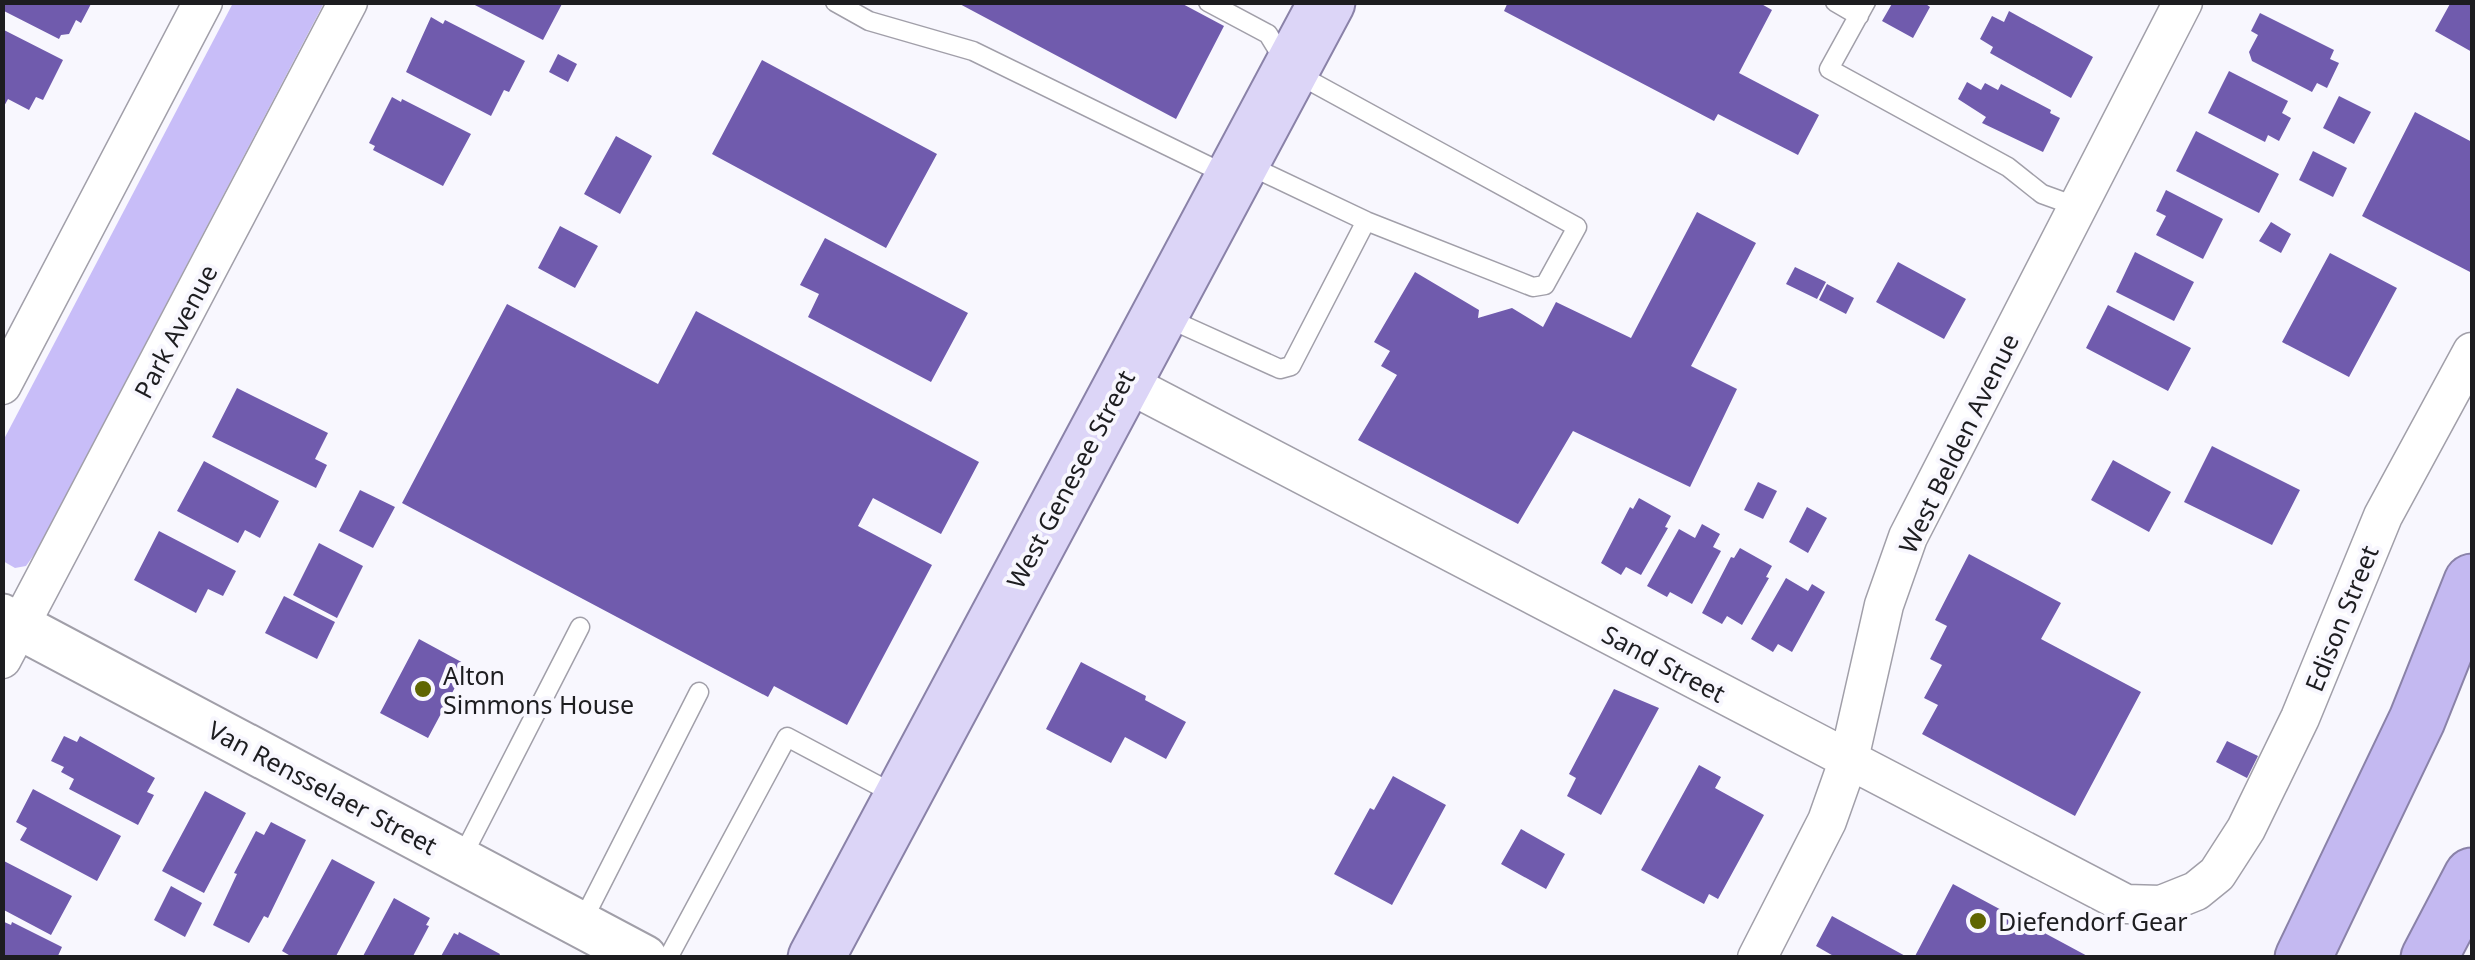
<svg xmlns="http://www.w3.org/2000/svg" width="2475" height="960" font-family="'Noto Sans',sans-serif">
  <rect width="100%" height="100%" fill="#f8f7fe"/>
  <path fill="#c8bdf8" d="M233 3H324L36 552 26 566 15 568 3 561V441Z"/>
  <path fill="#705bad" d="M2 2H92L81 23 76 20 69 34 61 35 59 39 2 10Z
    M469 2H563L543 40Z
    M956 2H1179L1224 26 1176 119Z
    M1508 2H1758L1772 10 1739 73 1819 115 1798 155 1718 114 1714 121 1504 11Z
    M1893 2H1923L1930 7 1913 38 1882 21Z
    M2451 2H2472V52L2435 31Z
    M2009 11 2093 57 2071 98 1990 53 1993 47 1980 39 1992 16 2004 22Z
    M2260 13 2334 50 2330 59 2339 63 2327 88 2317 83 2312 92 2252 61 2249 52 2258 35 2251 31Z
    M431 17 443 24 445 20 525 61 509 92 504 90 491 116 406 72Z
    M2 29 63 60 43 100 36 97 29 110 8 99 2 110Z
    M558 54 577 64 568 82 549 72Z
    M762 60 937 154 886 248 712 154Z
    M2229 71 2288 101 2282 113 2291 118 2279 141 2268 135 2265 142 2208 113Z
    M1967 82 1981 90 1985 83 1998 90 2001 84 2051 110 2050 113 2060 118 2043 152 1982 123 1986 117 1958 99Z
    M2339 96 2371 112 2354 144 2323 128Z
    M392 97 401 102 402 99 471 134 443 186 373 150 375 146 369 143Z
    M2415 112 2472 142V273L2362 216Z
    M2196 131 2279 174 2259 213 2176 171Z
    M616 136 652 156 620 214 584 194Z
    M2313 151 2347 168 2333 197 2299 180Z
    M2166 190 2223 219 2203 259 2156 235 2166 216 2156 211Z
    M1697 212 1756 243 1691 366 1737 389 1690 487 1573 431 1518 524 1358 440 1397 375 1381 366 1390 351 1374 342 1415 272 1479 310 1478 318 1512 308 1543 327 1556 302 1631 338Z
    M2271 222 2291 234 2281 253 2259 241Z
    M560 226 598 246 575 288 538 268Z
    M825 238 968 313 931 382 808 317 819 294 800 285Z
    M2135 252 2194 282 2174 321 2116 292Z
    M2330 253 2397 288 2349 377 2282 342Z
    M1898 262 1966 299 1944 339 1876 302Z
    M1795 267 1826 282 1817 299 1786 284Z
    M1827 284 1854 298 1846 314 1819 300Z
    M507 304 658 384 696 311 979 462 941 534 873 498 858 526 932 565 847 725 774 686 768 697 402 503Z
    M2108 305 2191 348 2168 391 2086 348Z
    M237 388 328 433 315 459 327 465 316 488 212 437Z
    M2212 446 2300 490 2272 545 2184 502Z
    M2113 460 2171 492 2149 532 2091 500Z
    M204 461 279 501 260 538 245 530 238 543 177 511Z
    M1758 482 1777 491 1763 519 1744 510Z
    M360 490 395 507 373 548 339 531Z
    M1639 498 1671 516 1665 527 1668 528 1641 575 1626 567 1621 575 1601 563 1630 507 1633 509Z
    M1807 507 1827 518 1808 553 1789 542Z
    M1702 524 1720 534 1713 547 1721 551 1692 604 1670 592 1667 597 1647 586 1679 529 1695 538Z
    M159 531 236 571 223 596 208 589 196 613 134 580Z
    M319 543 363 566 337 618 293 595Z
    M1740 548 1772 566 1766 577 1769 578 1742 625 1727 616 1722 624 1702 613 1731 557 1734 558Z
    M1969 554 2061 603 2041 639 2141 692 2075 816 1922 734 1938 705 1924 698 1942 665 1930 659 1947 626 1935 620Z
    M1786 578 1808 591 1812 584 1825 592 1792 652 1778 644 1773 652 1751 639Z
    M284 596 335 622 317 659 265 633Z
    M419 639 467 665 428 738 380 713Z
    M1081 662 1146 696 1145 700 1186 722 1166 759 1125 737 1111 763 1046 729Z
    M1614 689 1659 708 1601 815 1567 796 1576 778 1569 774Z
    M64 736 77 742 80 736 155 778 147 792 154 795 138 825 69 789 74 779 61 772 64 767 51 761Z
    M2227 741 2258 756 2247 778 2216 762Z
    M1699 765 1721 777 1715 788 1764 815 1718 899 1709 894 1704 904 1641 870Z
    M1393 776 1446 805 1392 905 1334 874 1370 808 1374 810Z
    M33 789 121 836 97 881 20 840 27 828 16 822Z
    M205 791 246 813 204 893 162 871Z
    M271 822 306 840 268 918 264 916 249 943 213 925 237 874 234 873 256 831 264 835Z
    M1521 829 1565 854 1546 889 1501 864Z
    M332 859 375 882 335 958H294L282 951Z
    M2 860 72 896 51 935 2 909Z
    M1953 884 2091 958H1914Z
    M171 886 202 903 185 937 154 920Z
    M394 898 430 918 426 925 429 926 412 958H362Z
    M1832 916 1909 958H1837L1816 946Z
    M2 921 11 925 12 922 62 947 57 958H2Z
    M459 932 500 954 498 958H440L454 933 458 935Z"/>
  <g fill="none" stroke-linecap="round" stroke-linejoin="round">
    <defs>
      <path id="service" d="M835 2 869 21 973 51 1227 175
        M1208 2 1268 34 1290 70 1577 227 1545 285 1533 287 1366 221
        M1835 2 1859 16
        M1866 2 1829 69 2008 167 2042 194 2078 207
        M1165 317 1280 369 1291 366 1366 221 1246 164
        M461 859 580 627
        M581 924 699 692
        M668 958 787 737 896 795"/>
      <path id="minor" d="M1123 381 2126 904 2161 905 2196 891 2217 874 2246 829 2300 718 2383 516 2472 352
        M2 385 203 2
        M2 659 348 2
        M1757 958 1827 821 1849 759 1884 605 1908 537 2183 2"/>
      <path id="tertiary" d="M2 617 644 958"/>
      <path id="primary" d="M816 958 1327 2"/>
      <path id="motorway" d="M2303 958 2417 720 2472 582
        M2429 958 2472 876"/>
    </defs>
    <use href="#service" stroke="#a19fa9" stroke-width="21"/>
    <use href="#minor" stroke="#a19fa9" stroke-width="41"/>
    <use href="#tertiary" stroke="#a19fa9" stroke-width="49"/>
    <use href="#primary" stroke="#8a82a8" stroke-width="59"/>
    <use href="#motorway" stroke="#8a82a8" stroke-width="59"/>
    <use href="#service" stroke="#fff" stroke-width="18"/>
    <use href="#minor" stroke="#fff" stroke-width="38"/>
    <use href="#tertiary" stroke="#fff" stroke-width="45"/>
    <use href="#primary" stroke="#dcd5f7" stroke-width="55"/>
    <use href="#motorway" stroke="#c4b9f1" stroke-width="55"/>
  </g>
  <g fill="#5f6501" stroke="#f8f7fe" stroke-width="4">
    <circle cx="423" cy="689" r="10"/>
    <circle cx="1978" cy="921" r="10"/>
  </g>
  <g text-anchor="middle" dominant-baseline="central" stroke-width="8" stroke-linejoin="round" paint-order="stroke">
    <g font-size="25" fill="#1d1d20" stroke="#f8f7fe">
      <text transform="translate(175 331) rotate(-62)">Park Avenue</text>
      <text transform="translate(1958 443) rotate(-64)">West Belden Avenue</text>
      <text transform="translate(1070 479) rotate(-62)">West Genesee Street</text>
      <text transform="translate(2341 618) rotate(-68)">Edison Street</text>
      <text transform="translate(1664 663) rotate(28)">Sand Street</text>
      <text transform="translate(323 787) rotate(28)">Van Rensselaer Street</text>
    </g>
    <g font-size="25" fill="#1d1d20" stroke="#f8f7fe" text-anchor="start">
      <text x="443" y="675">Alton<tspan x="443" dy="29">Simmons House</tspan></text>
      <text x="1998" y="921">Diefendorf Gear</text>
    </g>
  </g>
  <rect width="2475" height="960" fill="none" stroke="#1d1d20" stroke-width="10"/>
</svg>
